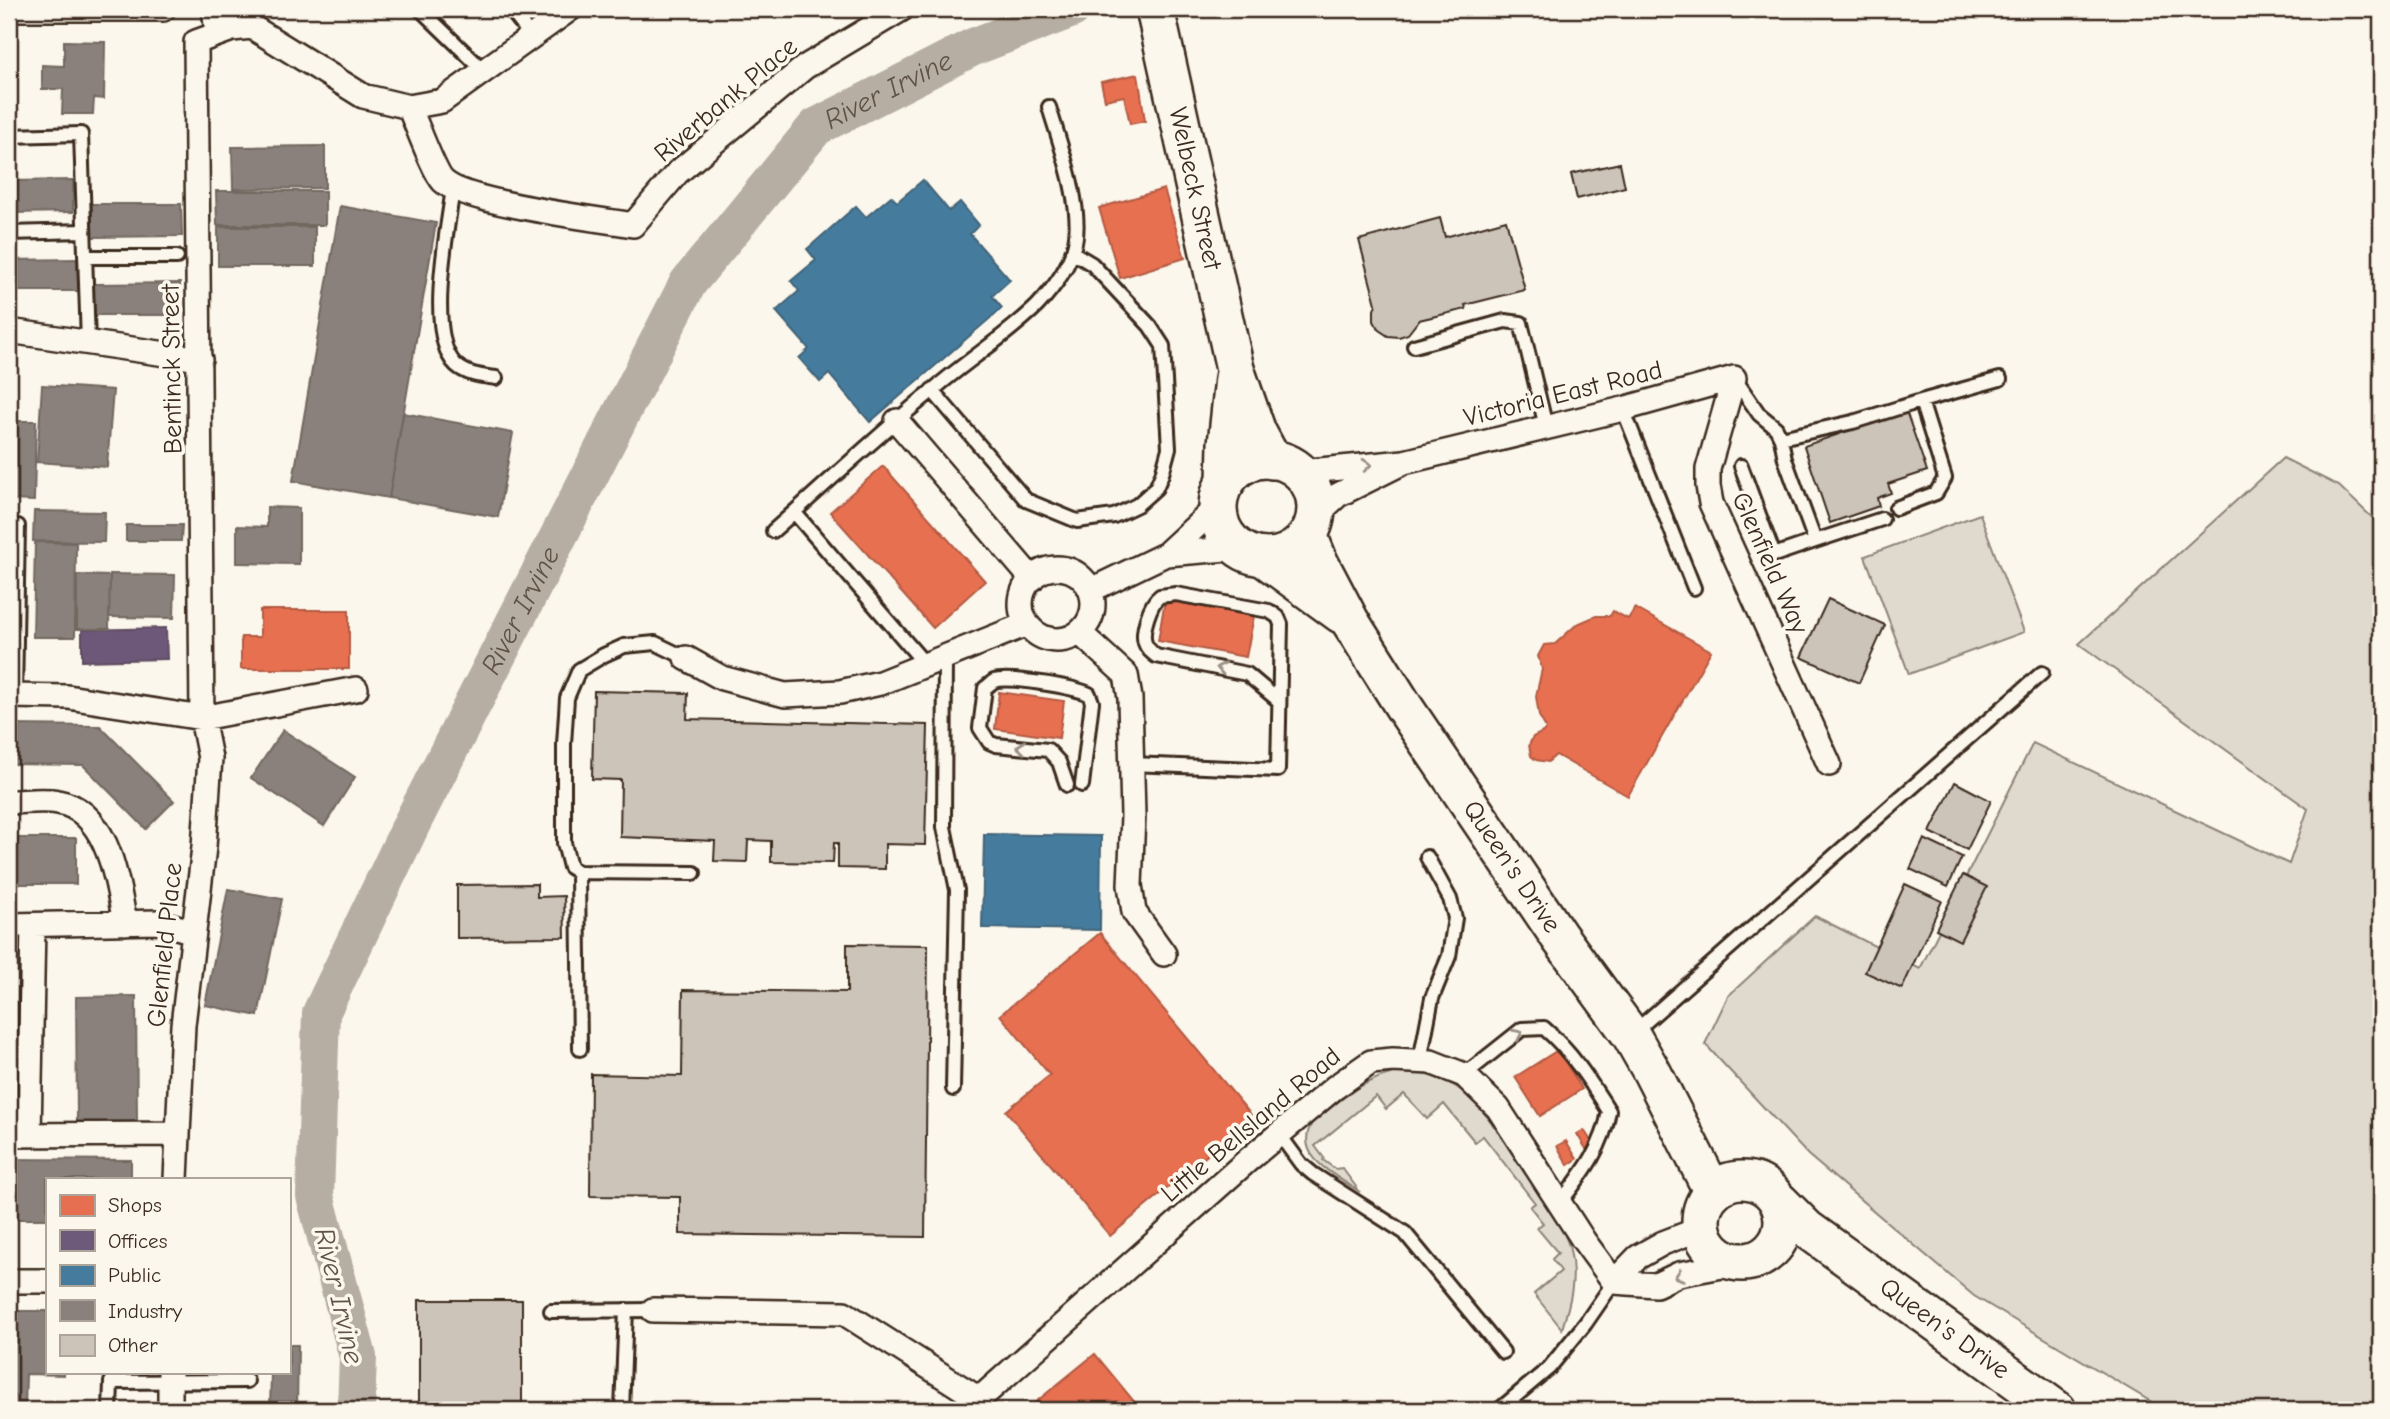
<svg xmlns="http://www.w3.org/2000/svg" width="2390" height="1419" font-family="'Comic Neue',sans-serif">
  <rect width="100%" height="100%" fill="#fbf7ec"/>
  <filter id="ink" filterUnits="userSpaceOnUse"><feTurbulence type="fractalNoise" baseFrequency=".0143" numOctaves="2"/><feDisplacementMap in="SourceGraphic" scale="14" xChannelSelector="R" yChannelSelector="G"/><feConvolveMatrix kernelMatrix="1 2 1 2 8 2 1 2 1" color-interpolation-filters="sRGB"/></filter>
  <g filter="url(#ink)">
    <path fill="#dfd9ce" stroke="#8d8276" stroke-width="2" d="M2283 458 2339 486 2381 526V1410H2165L1974 1296 1808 1155 1705 1044 1728 996 1815 916 1920 969 2033 743 2289 864 2308 809 2079 644Z
      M1980 514 2024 632 1909 674 1865 556Z
      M1403 1071C1423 1073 1441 1077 1458 1088 1489 1109 1562 1214 1570 1250 1577 1278 1570 1303 1562 1329L1534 1294 1561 1271 1552 1259 1558 1253 1537 1228 1543 1223 1530 1207 1535 1203 1483 1136 1475 1142 1444 1104 1427 1119 1404 1094 1386 1109 1376 1096 1315 1146 1324 1158 1323 1160 1335 1169 1342 1168 1360 1192C1337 1176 1292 1157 1312 1123 1341 1099 1365 1077 1403 1071Z"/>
    <path fill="#e76f51" stroke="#b35a42" stroke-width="2" d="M1138 74 1145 121 1130 124 1124 96 1105 100 1101 82Z
      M1164 189 1185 258 1120 278 1099 208Z
      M883 466 985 581 933 628 830 512Z
      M1165 600 1254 616 1246 657 1158 641Z
      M1635 608 1711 651 1628 796 1556 755 1548 762 1536 760 1531 756 1529 745 1533 737 1543 732 1546 728 1539 716 1536 696 1542 669 1538 656 1544 645 1555 644 1577 624 1596 616H1610L1613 611 1628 619Z
      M260 610H349V669H241V637H260Z
      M999 692 1064 701 1059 738 995 729Z
      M1100 933 1253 1117 1110 1236 1006 1111 1050 1075 1000 1015Z
      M1558 1050 1582 1089 1540 1116 1515 1077Z
      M1584 1130 1595 1147 1588 1152 1577 1134Z
      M1566 1141 1577 1159 1568 1165 1557 1146Z
      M1095 1354 1141 1410H1026Z
      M1871 1403 1882 1410H1866Z"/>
    <path fill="#6d597a" stroke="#5e4b5e" stroke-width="2" d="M166 628 167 659 82 661V630Z"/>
    <path fill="#457b9d" stroke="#426377" stroke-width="2" d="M923 180 949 211 960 202 979 225 970 234 1010 280 992 296 1002 308 870 422 829 374 820 382 799 358 809 349 776 311 799 291 791 281 816 260 807 249 856 206 866 217 891 196 897 202Z
      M984 834 1101 836 1100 930 982 928Z"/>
    <path fill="#8a817c" stroke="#726760" stroke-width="2" d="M64 41 105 42 104 99 94 98 93 114H62L63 89H42V65L64 66Z
      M325 146V188L233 189 232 147Z
      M73 180V212L9 213V181Z
      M216 191H325V225H217Z
      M92 204H181L182 236 92 237Z
      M340 206 436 223 389 498 293 481Z
      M218 227H315V266H218Z
      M77 259 78 291H9V260Z
      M180 283V315H94V284Z
      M42 385 113 390 107 467 37 462Z
      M403 413 513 433 498 517 389 498Z
      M9 421H36L34 501 9 500Z
      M267 507 299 508V564L237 563V526L267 527Z
      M34 511 105 512 104 542 33 541Z
      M126 525H182L181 541H126Z
      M35 542 76 543 75 637H33Z
      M110 574 175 575 174 618 109 617Z
      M77 575 110 576 109 629H77Z
      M9 725 100 726 174 801 146 829 83 765 9 764Z
      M283 730 355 777 324 826 251 778Z
      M9 838H76V884H9Z
      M228 889 282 899 258 1016 205 1005Z
      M136 996 137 1122H77L76 997Z
      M9 1159 131 1160V1179H47V1219H9Z
      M9 1311H47V1372H64V1375L26 1374 25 1410H9Z
      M289 1345H298L297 1410H270L271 1372H289Z"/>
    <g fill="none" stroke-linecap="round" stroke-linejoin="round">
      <path stroke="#b6aea2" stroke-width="38" id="s1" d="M356 1410 358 1357 315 1196 321 1013 413 821 688 283 816 127 973 47 1072 9"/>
    </g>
    <path fill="#ccc4b9" stroke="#3b2a1e" stroke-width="2" d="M1620 163 1625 187 1577 199 1571 174Z
      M1440 218 1445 237 1506 220 1525 290 1465 305 1466 309 1419 320 1408 334 1399 337 1388 336 1379 330 1374 321V310L1376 304 1359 240Z
      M1906 411 1927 471 1888 484 1891 493 1877 498 1879 506 1830 523 1804 446Z
      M1828 599 1885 625 1859 683 1801 657Z
      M594 691 688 693 687 719 928 725 925 845 885 844V869L838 868V843H834L833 863 771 862V841L748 840 747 862 714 861 715 841 620 837 621 780 592 779Z
      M1955 782 1991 801 1967 850 1930 832Z
      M1924 839 1962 857 1948 887 1910 869Z
      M1963 875 1987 887 1960 941 1936 929Z
      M537 884V897L564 896 565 937 457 938V885Z
      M1905 884 1942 901 1902 989 1865 972Z
      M847 944 928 945 925 1237 680 1234V1197L590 1196 591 1074 682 1076 683 990 847 992Z
      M419 1300H522V1410H419Z"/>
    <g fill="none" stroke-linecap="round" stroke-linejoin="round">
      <defs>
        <path id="service" d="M420 9 484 71
          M510 9 531 36
          M9 136 81 134 88 343
          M453 188C448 228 425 335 456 365 467 375 482 376 496 378
          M9 233 83 231
          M85 257H177
          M1414 346 1505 321 1521 323 1546 427
          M1735 379 1759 414 1776 428 1781 438 1785 459 1815 541 1774 555 1741 466
          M932 390 1026 500 1077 521 1114 516 1137 505 1156 488 1162 474 1169 448 1163 346 1150 326 1092 264 1072 252
          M1921 401 2000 379
          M1623 409 1694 588
          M1781 438 1853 422 1921 401 1945 478 1936 493 1896 508
          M794 512 925 664
          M773 531C826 484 878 435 933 390 966 361 1005 337 1037 306 1053 289 1070 266 1075 243 1083 206 1060 144 1049 107
          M1815 541 1882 519
          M945 656 944 827 957 890 953 1089
          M686 658 655 643 624 646 604 655 579 670 567 698 564 744V843L570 867 578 872 694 873
          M15 696 18 526
          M1131 764 1278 770 1281 624 1278 617 1269 611 1176 594 1160 596C1150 603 1141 632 1145 643 1147 649 1151 652 1156 656L1247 674 1279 701
          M1067 785 1059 762 1048 750 996 745 989 742 980 728 985 688C988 686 991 683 994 681 1009 676 1074 687 1089 694L1092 702 1082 785
          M578 872 580 1049
          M1633 1033 2042 673
          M1420 1061 1432 998 1449 956 1455 918 1450 899 1427 857
          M1464 1075 1522 1029 1544 1028C1571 1051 1590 1081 1609 1111 1603 1148 1582 1174 1560 1203
          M1279 1134 1301 1164 1313 1174 1405 1233 1503 1352
          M551 1311 653 1310
          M110 1410 111 1382 247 1381
          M622 1410 626 1310
          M1499 1410 1549 1368 1585 1324 1614 1282"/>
        <path id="minor" d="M9 9H163
          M214 9 217 33
          M409 107 442 101 570 9
          M9 331 200 359
          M1734 378 1708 469V486L1711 503 1829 764
          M897 421 1032 579
          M1404 462 1623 409 1734 378
          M1299 472 1404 462 1338 495 1315 516
          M1166 554 1239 548
          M1021 604a36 36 0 1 1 72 0a36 36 0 1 1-72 0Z
          M1091 590 1166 554 1218 506
          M1080 633 1126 675 1130 698 1133 816 1130 885 1134 912 1164 954
          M686 658 722 678 785 695 840 692 880 683 1027 624
          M9 696 68 697 202 718 356 689
          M9 802C24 802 43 799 58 802 109 811 117 882 125 923
          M9 925 159 922 194 932
          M9 1135 178 1134
          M29 1135 33 925
          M176 1179 183 1025 204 847 210 758 202 718 196 42 232 29 252 27 363 96 409 107C416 122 434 172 443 181 465 203 596 219 633 225L677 173 805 67 902 9
          M9 1281H47
          M1614 1282 1656 1285 1679 1274 1744 1262
          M1614 1282 1638 1257 1663 1243 1702 1228
          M653 1310 844 1313 979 1399
          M170 1410V1372
          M967 1410 1248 1160 1334 1088 1371 1062 1393 1060 1431 1062 1464 1075 1498 1108 1584 1241 1614 1282"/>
        <g id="primary">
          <path id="s2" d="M1155 9 1235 369 1257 432 1272 460"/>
          <circle cx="1267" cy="508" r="49"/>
          <path d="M1226 482 1227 444 1234 378"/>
          <path id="s3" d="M1308 535 1319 562 1350 621 1404 707 1560 938 1631 1035 1652 1072 1713 1192"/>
          <path d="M1263 557 1341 614"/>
          <circle cx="1742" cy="1221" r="41"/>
          <path id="s4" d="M1780 1202 1807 1229 2057 1410"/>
        </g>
      </defs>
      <use href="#service" stroke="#3b2a1e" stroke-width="18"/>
      <use href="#minor" stroke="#3b2a1e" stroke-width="28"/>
      <use href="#primary" stroke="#3b2a1e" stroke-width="42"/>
      <use href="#service" stroke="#fbf7ec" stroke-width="12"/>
      <use href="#minor" stroke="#fbf7ec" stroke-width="23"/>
      <use href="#primary" stroke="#fbf7ec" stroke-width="37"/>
    </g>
    <defs><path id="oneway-chevron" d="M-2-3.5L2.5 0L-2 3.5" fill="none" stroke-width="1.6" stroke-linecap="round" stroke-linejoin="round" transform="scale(1.75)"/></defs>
    <g stroke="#9b9085">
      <use href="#oneway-chevron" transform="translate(1367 465) rotate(-5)"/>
      <use href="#oneway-chevron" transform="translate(1221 668) rotate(-167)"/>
      <use href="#oneway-chevron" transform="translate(1021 747) rotate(-174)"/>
      <use href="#oneway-chevron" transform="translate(1518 1034) rotate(-26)"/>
      <use href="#oneway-chevron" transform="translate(1679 1276) rotate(161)"/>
    </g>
  </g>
  <g text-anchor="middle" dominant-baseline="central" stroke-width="7" stroke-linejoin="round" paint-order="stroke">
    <g font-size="26" fill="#3b2a1e" stroke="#fbf7ec">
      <text transform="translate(726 100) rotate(-40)">Riverbank Place</text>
      <text stroke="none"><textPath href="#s2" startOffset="184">Welbeck Street</textPath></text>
      <text transform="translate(172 369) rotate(-91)">Bentinck Street</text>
      <text transform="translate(1563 394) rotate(-14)">Victoria East Road</text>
      <text transform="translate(1770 563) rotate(66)">Glenfield Way</text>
      <text stroke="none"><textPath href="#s3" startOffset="390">Queen's Drive</textPath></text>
      <text transform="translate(165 945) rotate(-84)">Glenfield Place</text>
      <text transform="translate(1251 1125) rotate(-40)">Little Bellsland Road</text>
      <text stroke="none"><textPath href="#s4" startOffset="208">Queen's Drive</textPath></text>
    </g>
    <g font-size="28" font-style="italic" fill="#605246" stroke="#fbf7ec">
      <text stroke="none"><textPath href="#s1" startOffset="1503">River Irvine</textPath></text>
      <text stroke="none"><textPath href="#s1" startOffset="852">River Irvine</textPath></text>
      <text transform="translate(339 1296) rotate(77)">River Irvine</text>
    </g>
  </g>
  <rect width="2390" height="1419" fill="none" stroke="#fbf7ec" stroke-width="35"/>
  <rect x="18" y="18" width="2355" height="1384" fill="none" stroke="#3b2a1e" stroke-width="2.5" filter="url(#ink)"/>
  <rect x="46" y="1178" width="245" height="196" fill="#fbf7ec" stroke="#aea59a" stroke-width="2"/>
  <rect x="60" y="1195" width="35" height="21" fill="#e76f51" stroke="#aea59a" stroke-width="2"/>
  <text x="108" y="1212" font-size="21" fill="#3b2a1e">Shops</text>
  <rect x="60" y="1230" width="35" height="21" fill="#6d597a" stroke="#aea59a" stroke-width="2"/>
  <text x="108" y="1248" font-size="21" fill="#3b2a1e">Offices</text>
  <rect x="60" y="1265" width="35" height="21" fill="#457b9d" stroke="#aea59a" stroke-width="2"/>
  <text x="108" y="1282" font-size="21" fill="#3b2a1e">Public</text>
  <rect x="60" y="1300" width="35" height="21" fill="#8a817c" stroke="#aea59a" stroke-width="2"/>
  <text x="108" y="1318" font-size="21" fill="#3b2a1e">Industry</text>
  <rect x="60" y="1335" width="35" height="21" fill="#ccc4b9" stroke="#aea59a" stroke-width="2"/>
  <text x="108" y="1352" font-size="21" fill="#3b2a1e">Other</text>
</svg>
